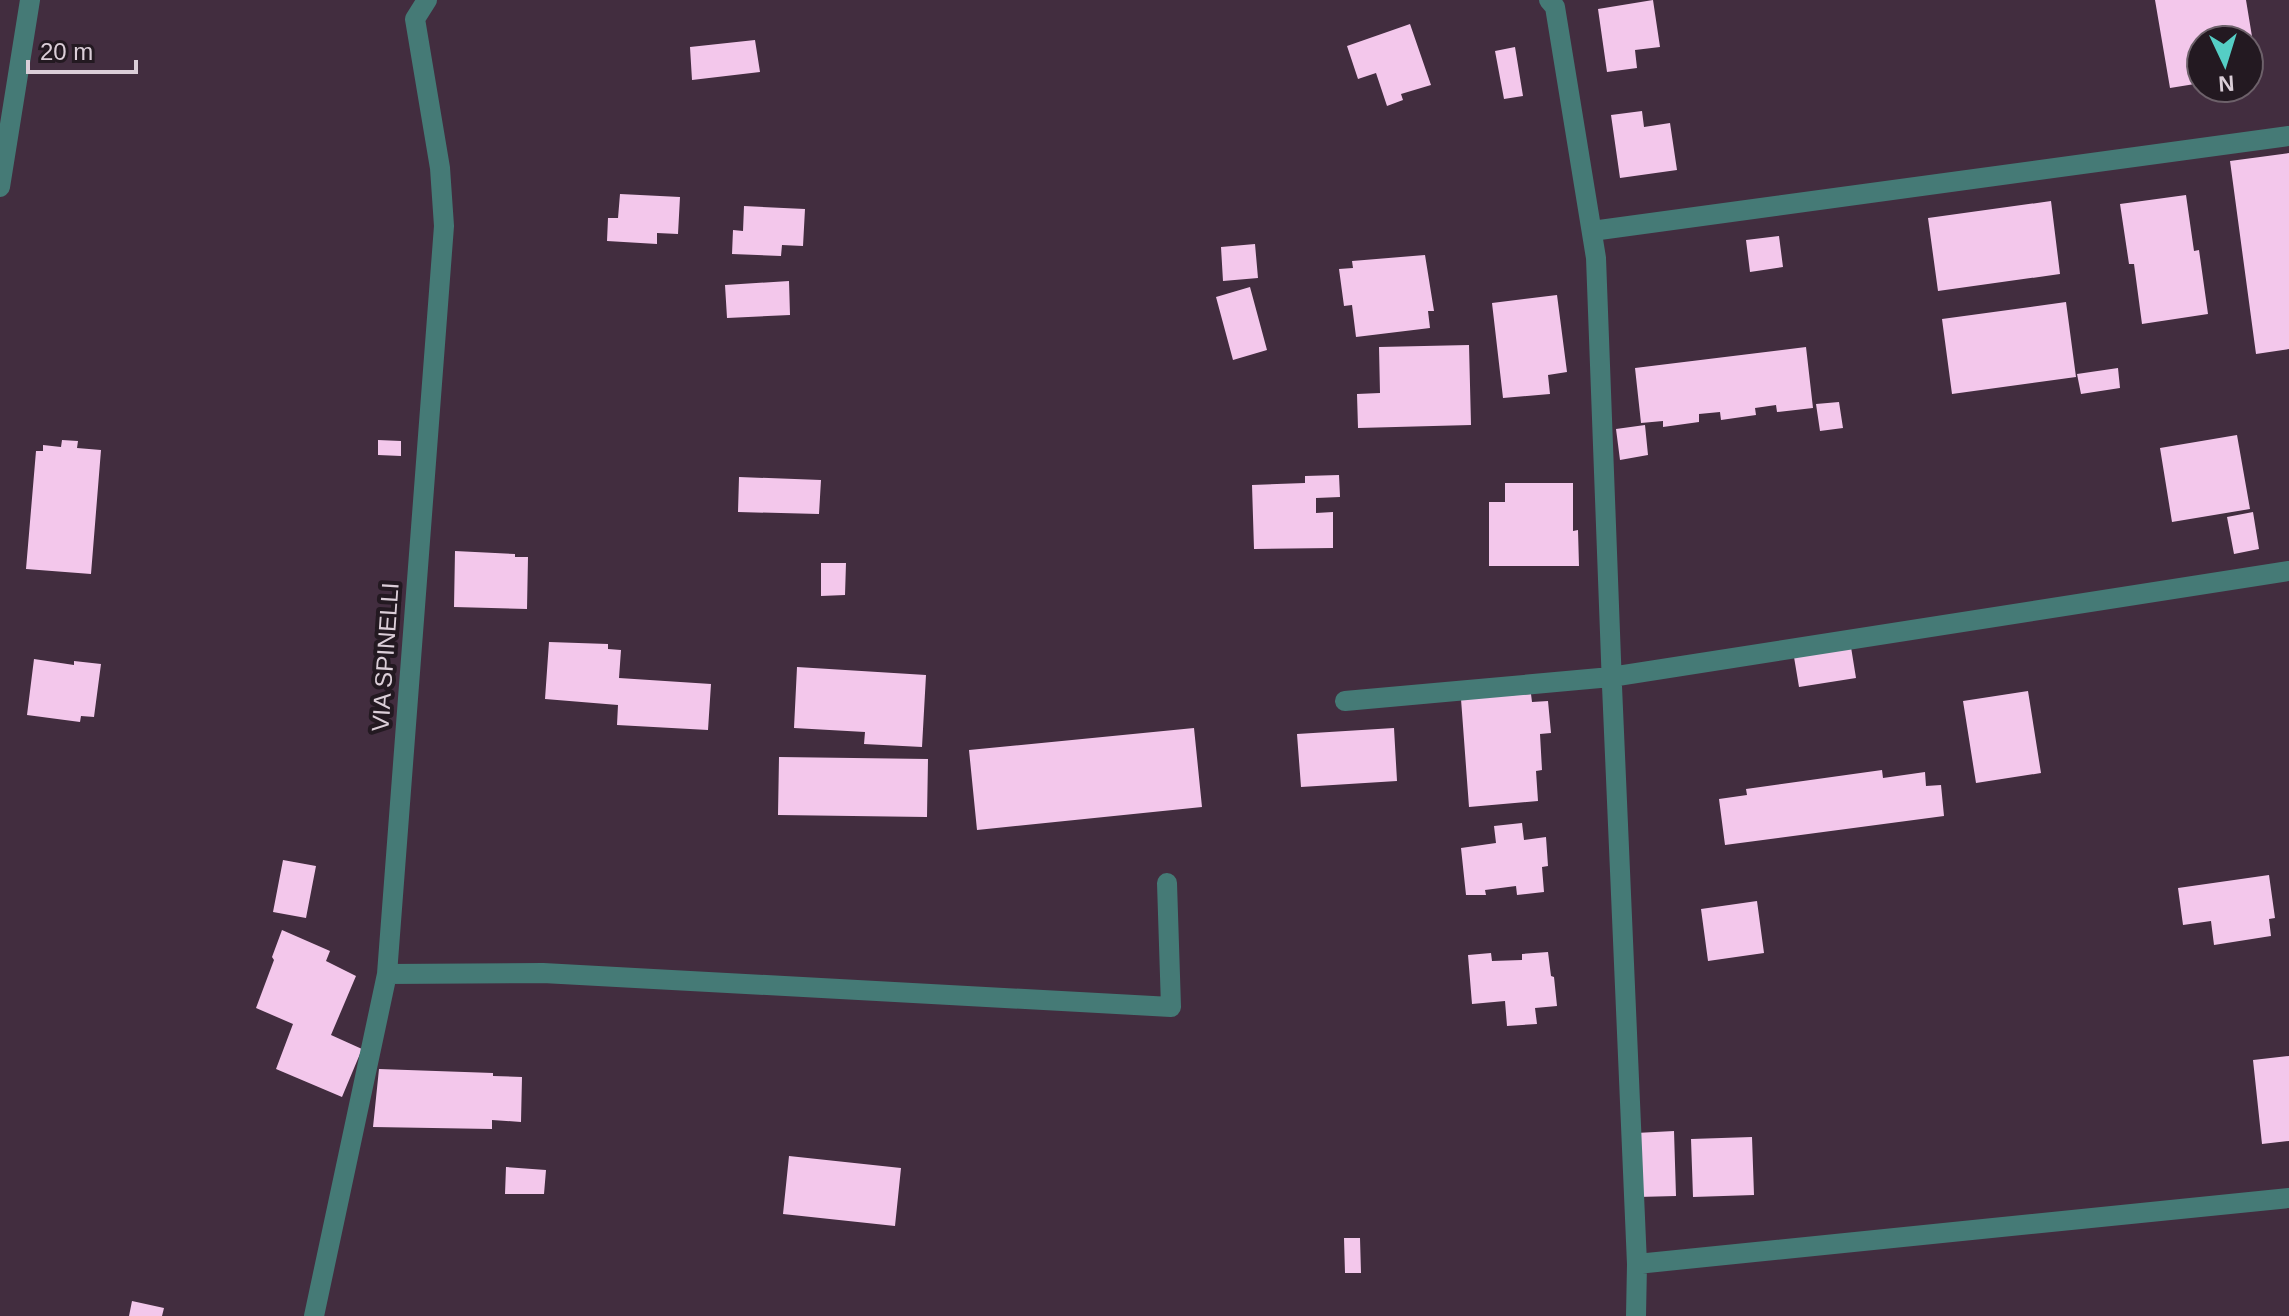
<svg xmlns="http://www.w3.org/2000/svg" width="2289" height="1316" font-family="Helvetica,sans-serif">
  <rect width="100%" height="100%" fill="#422d3f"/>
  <path fill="#f3c7eb" d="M1653 0 1660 47 1635 50 1637 68 1607 72 1598 9Z
    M2155 0H2246L2258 73 2249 75V40H2201V83L2170 88Z
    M1410 24 1431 85 1401 94 1403 100 1387 106 1376 73 1358 79 1347 46Z
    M755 40 760 72 692 80 690 47Z
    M1515 47 1523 96 1504 99 1495 51Z
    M1642 111 1644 127 1670 123 1677 170 1620 178 1611 115Z
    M2289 153V349L2256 354 2230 161Z
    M620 194 680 197 678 234 657 233V244L607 241 608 218H618Z
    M2186 195 2194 251 2199 250 2208 314 2142 324 2134 264H2129L2120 204Z
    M2051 201 2060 274 1938 291 1928 218Z
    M744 206 805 209 803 246 782 245 781 256 732 254 733 230 743 231Z
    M1779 236 1783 267 1750 272 1746 240Z
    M1255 244 1258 278 1223 281 1221 247Z
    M1425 255 1434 311H1428L1430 328 1356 337 1352 305 1344 306 1339 269 1353 268 1352 261Z
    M789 281 790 315 727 318 725 285Z
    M1250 287 1267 350 1233 360 1216 297Z
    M1557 295 1567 372 1548 375 1550 394 1503 398 1492 303Z
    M2066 302 2076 377 1952 394 1942 319Z
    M1469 345 1471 425 1358 428 1357 394 1380 393 1379 347Z
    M1806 347 1813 408 1777 412 1776 405 1755 408 1756 415 1721 420 1720 412 1699 414V422L1663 427V421L1641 423 1635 368Z
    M2118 368 2120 388 2081 394 2077 374Z
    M1839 402 1843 428 1820 431 1816 404Z
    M1645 425 1648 455 1620 460 1616 429Z
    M2237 435 2250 509 2172 522 2160 448Z
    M62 440 78 441 77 448 101 450 91 574 26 569 36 451H43V445L61 447Z
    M378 440 401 441V456L378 455Z
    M1339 475 1340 497 1316 498V513L1333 512V548L1254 549 1252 485 1305 483V476Z
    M739 477 821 480 819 514 738 512Z
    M1505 483H1573V531L1578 530 1579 566H1489V502H1505Z
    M2253 512 2259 549 2234 554 2227 517Z
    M455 551 515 554V557H528L527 609 454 607Z
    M821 563H846L845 595 821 596Z
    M549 642 608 644V649L621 650 619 678 711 684 708 730 617 725 618 705 545 699Z
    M1851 647 1856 678 1799 687 1794 657Z
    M34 659 74 665V661L101 664 94 717 81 716 80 722 27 715Z
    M797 667 926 675 922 747 864 744 865 732 794 728Z
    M2028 691 2041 773 1976 783 1963 701Z
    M1531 694 1532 702 1548 701 1551 733 1540 734 1542 770 1536 771 1538 801 1469 807 1461 699Z
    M1194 728 1202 807 977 830 969 750Z
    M1394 728 1397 781 1301 787 1297 734Z
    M779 757 928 759 927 817 778 815Z
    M1882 770 1883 778 1925 772 1926 786 1941 785 1944 816 1725 845 1719 799 1747 795 1746 789Z
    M1522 823 1524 840 1546 837 1548 866 1542 867 1544 892 1517 895 1516 886 1485 890 1486 895H1466L1461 848 1496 843 1494 826Z
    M283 860 316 866 306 918 273 912Z
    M2269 875 2275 918 2269 919 2271 936 2214 945 2211 921 2183 925 2178 888Z
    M1757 901 1764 953 1708 961 1701 909Z
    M282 930 330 951 326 961 356 976 331 1035 362 1049 342 1097 276 1069 293 1024 256 1008 274 960 272 957Z
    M1548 952 1551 976 1554 977 1557 1006 1535 1008 1537 1024 1507 1026 1505 1001 1472 1004 1468 955 1491 953 1492 961 1522 960V954Z
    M2289 1056V1141L2262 1144 2253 1060Z
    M379 1069 493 1073V1076L522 1077 521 1122 492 1120V1129L373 1127Z
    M1674 1131 1676 1196 1638 1197 1636 1133Z
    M1752 1137 1754 1195 1693 1197 1691 1139Z
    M789 1156 901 1168 895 1226 783 1214Z
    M506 1167 546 1170 544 1194H505Z
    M1344 1238H1360L1361 1273H1345Z
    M132 1301 164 1308 162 1316H129Z"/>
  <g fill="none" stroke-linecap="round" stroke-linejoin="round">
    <path stroke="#457a76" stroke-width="20" d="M1549 0 1555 7 1596 258 1612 686 1637 1264 1636 1316
      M0 187 30 0
      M1592 231 2289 136
      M1345 701 1611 677 2289 571
      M387 974 543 973 1171 1007 1167 883
      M1637 1264 2289 1198
      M314 1316 387 974 444 226 440 168 415 19 427 0"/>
  </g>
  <g text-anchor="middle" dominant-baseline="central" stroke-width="8" stroke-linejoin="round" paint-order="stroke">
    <g font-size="24" fill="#dbced8" stroke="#231921">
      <text transform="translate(385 657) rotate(-86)">VIA SPINELLI</text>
    </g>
  </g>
  <g transform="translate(2225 64) rotate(176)"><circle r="38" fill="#231921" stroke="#6d616a" stroke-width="2"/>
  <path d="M0-6L14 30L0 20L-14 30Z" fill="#55cec5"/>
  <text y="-12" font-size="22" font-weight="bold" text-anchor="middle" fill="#dbced8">N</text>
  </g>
  <path d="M28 60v12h108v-12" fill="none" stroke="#dbced8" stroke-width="4"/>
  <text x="40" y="60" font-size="24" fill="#dbced8" stroke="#231921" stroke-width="6" paint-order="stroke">20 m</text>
</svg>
